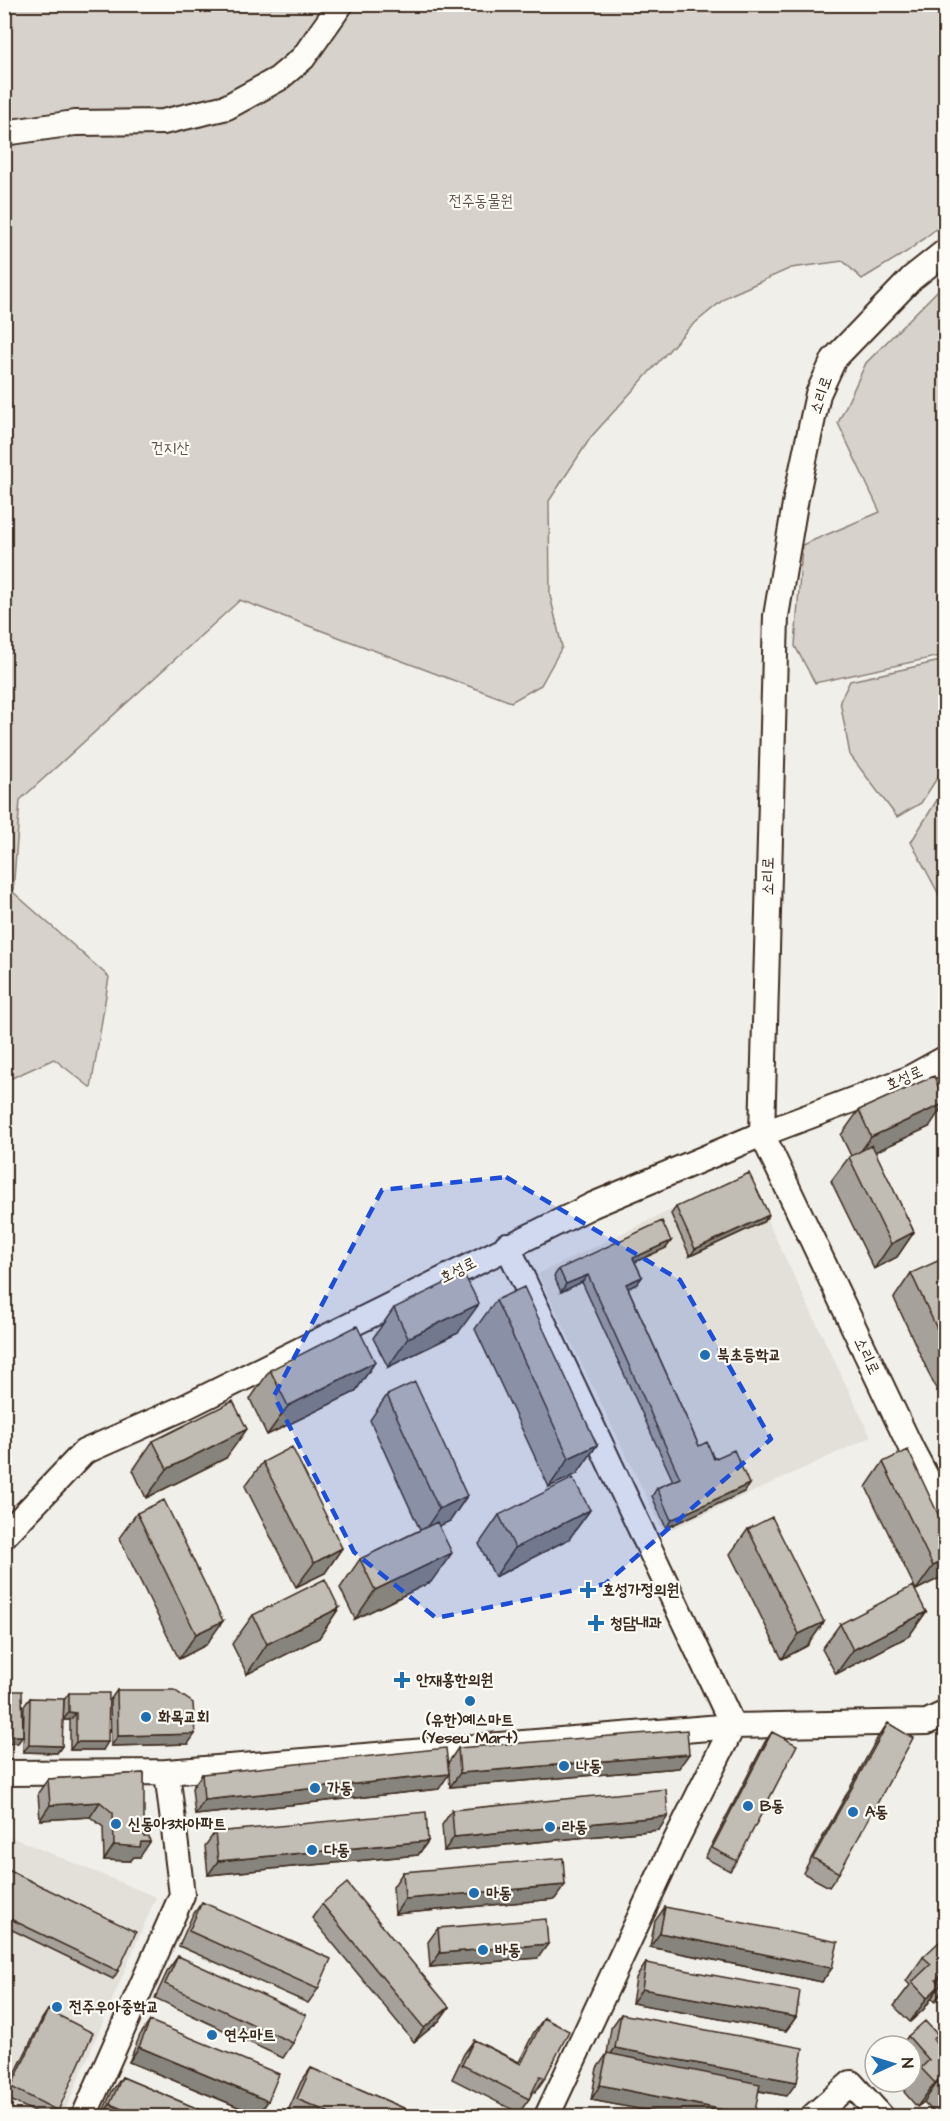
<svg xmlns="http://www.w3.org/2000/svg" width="950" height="2121" font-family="'Architects Daughter','Poor Story',sans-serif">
  <rect width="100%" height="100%" fill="#f1efea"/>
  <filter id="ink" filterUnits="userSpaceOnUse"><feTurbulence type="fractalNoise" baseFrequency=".0167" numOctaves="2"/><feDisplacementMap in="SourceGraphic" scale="12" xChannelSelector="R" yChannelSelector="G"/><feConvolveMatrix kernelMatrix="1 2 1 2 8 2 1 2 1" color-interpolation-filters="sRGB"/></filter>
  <g filter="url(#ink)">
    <path fill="#e3e0da" d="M745 1174 871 1437 664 1533 538 1274Z
      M4 1834 156 1897 63 2116H5Z"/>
    <path fill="#d7d2cc" stroke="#897e75" stroke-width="1.5" d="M5 5H945V222L908 251 862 279 843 261 791 268 728 296 689 328 591 437 549 501 550 595 562 647 541 685 511 702 240 600 20 800 13 892 109 977 91 1088 54 1059 5 1081Z
      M945 283V655L815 683 795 646 802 545 880 512 838 423 866 363Z
      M945 660V766L921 803 897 817 850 755 840 701 850 681Z
      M945 787V906L911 842Z"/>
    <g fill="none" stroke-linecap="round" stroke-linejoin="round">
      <defs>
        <path id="minor" d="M4 133 75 123 163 122 227 107 278 79 303 58 341 4
          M946 251 912 278 834 359 818 394 796 498 776 616 762 1134 911 1448 946 1514
          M507 1245 733 1726 673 1846 547 2116
          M4 1536 84 1452 181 1409 593 1205 762 1134 908 1079 946 1058
          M4 1773 167 1772 733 1726 927 1722 946 1713
          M84 2116 182 1895 167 1772
          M813 2116 851 2083 881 2116"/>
      </defs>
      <use href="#minor" stroke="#3b2a1e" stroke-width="28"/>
      <use href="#minor" stroke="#fdfcf7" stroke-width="24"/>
    </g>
    <path fill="#a6a29b" stroke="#3b2a1e" stroke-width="1.5" d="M859 1110 929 1127 875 1152 914 1232 897 1257 874 1269 831 1181 849 1157 851 1156 841 1135Z
      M676 1207 763 1222 690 1256 671 1214Z
      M671 1241 666 1248 635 1262 642 1277 637 1284 628 1288 699 1446 749 1484 744 1492 666 1528 652 1496 657 1488 673 1481 582 1282 561 1292 554 1276 559 1269Z
      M945 1268V1387L937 1391 894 1298 911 1273Z
      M496 1300 597 1445 577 1474 549 1487 475 1329Z
      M394 1308 458 1333 388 1367 373 1338Z
      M375 1362 355 1392 267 1435 250 1399 270 1370Z
      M387 1395 467 1496 450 1521 439 1526 431 1582 355 1619 340 1588 360 1559 420 1530 370 1420Z
      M153 1441 226 1458 146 1498 133 1470Z
      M263 1462 342 1548 325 1573 296 1587 245 1486Z
      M883 1462 940 1578 916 1590 866 1487Z
      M590 1510 569 1539 495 1577 479 1544 499 1515Z
      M137 1513 206 1645 179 1659 119 1538Z
      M748 1529 824 1622 807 1646 782 1659 730 1554Z
      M339 1608 319 1638 247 1674 232 1644 253 1615Z
      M926 1612 909 1636 836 1674 822 1649 840 1624Z
      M117 1690 188 1744 111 1746 110 1700Z
      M69 1693 103 1750H70V1720H63L64 1700Z
      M30 1698 62 1746 57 1753 23 1752 24 1706Z
      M888 1723 839 1873 829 1887 803 1873 878 1737Z
      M772 1732 737 1861 730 1871 705 1858 765 1742Z
      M458 1748 679 1768 450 1787 448 1763Z
      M144 1773 140 1857H134L130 1861 104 1860 103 1827 90 1817 40 1820 38 1793 48 1779Z
      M202 1774 439 1789 195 1815 192 1788Z
      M452 1810 659 1830 444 1851 442 1825Z
      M945 1828V1840L941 1835Z
      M215 1832 428 1841 418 1855 208 1875 205 1846Z
      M4 1868 118 1971 113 1979 4 1926Z
      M403 1872 555 1899 395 1914 393 1887Z
      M202 1902 318 1989 308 2003 179 1946 192 1916Z
      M322 1904 449 2007 439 2021 414 2042 312 1918Z
      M665 1907 832 1968 822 1982 650 1947 655 1921Z
      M438 1928 538 1958 430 1967 428 1942Z
      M945 1947V1990L935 2001 932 1998 924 2009 910 2022 894 2006 910 1985 906 1981 923 1957Z
      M178 1956 293 2043 283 2058 155 1998 168 1970Z
      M646 1963 796 2017 786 2031 632 2003 636 1978Z
      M48 2010 58 2111 54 2116H43L4 2097V2096L42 2019Z
      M621 2014 787 2096 758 2091 753 2116H676L591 2100 597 2068 607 2054 611 2028Z
      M544 2018 545 2078 535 2092 533 2091 529 2099 519 2113 452 2079 464 2054 474 2040 519 2062 534 2032Z
      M150 2021 268 2101 258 2115 129 2062 140 2035Z
      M938 2035 934 2040 942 2049 945 2046V2116H937L924 2102 917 2107 904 2092 910 2082H911V2046H901L908 2036Z
      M311 2068 422 2116H294L287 2113 301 2082Z
      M122 2077 215 2116H101L112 2091Z"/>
    <path fill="#87847e" stroke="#3b2a1e" stroke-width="1.5" d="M945 1103 929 1127 853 1162 871 1137Z
      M769 1215 763 1222 690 1256 695 1249Z
      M914 1232 897 1257 874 1269 891 1244Z
      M671 1241 666 1248 628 1265 633 1258Z
      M588 1275 582 1282 561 1292 566 1284Z
      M642 1277 637 1284 620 1292 626 1284Z
      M479 1304 458 1333 388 1367 408 1338Z
      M375 1362 355 1392 267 1435 288 1406Z
      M945 1379V1387L937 1391Z
      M247 1429 226 1458 146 1498 167 1469Z
      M597 1445 577 1474 549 1487 569 1458Z
      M749 1484 744 1492 666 1528 671 1520Z
      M467 1496 450 1521 422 1534 439 1509Z
      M590 1510 569 1539 495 1577 515 1548Z
      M342 1548 325 1573 296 1587 314 1563Z
      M452 1553 431 1582 355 1619 375 1590Z
      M945 1560V1571L940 1578 916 1590 933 1566Z
      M339 1608 319 1638 247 1674 267 1644Z
      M926 1612 909 1636 836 1674 853 1650Z
      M223 1621 206 1645 179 1659 196 1634Z
      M824 1622 807 1646 782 1659 799 1634Z
      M69 1712 76 1713 70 1720H63Z
      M195 1734 188 1744 111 1746 118 1736Z
      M4 1736H23L18 1743 4 1744Z
      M76 1742H108L103 1750H70Z
      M29 1745 62 1746 57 1753 23 1752Z
      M689 1754 679 1768 450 1787 460 1773Z
      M449 1774 439 1789 195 1815 204 1800Z
      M100 1802 90 1817 40 1820 50 1805Z
      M668 1816 659 1830 444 1851 454 1837Z
      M428 1841 418 1855 208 1875 218 1861Z
      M141 1842H150L140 1857H134L130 1861 104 1860 114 1845Z
      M565 1885 555 1899 395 1914 405 1899Z
      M660 1933 832 1968 822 1982 650 1947Z
      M548 1944 538 1958 430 1967 440 1953Z
      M945 1971 929 1995 936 1980Z
      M941 1984 924 2009 910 2022 927 1998Z
      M945 1986V1990L935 2001Z
      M642 1989 796 2017 786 2031 632 2003Z
      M449 2007 439 2021 414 2042 424 2028Z
      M139 2047 268 2101 258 2115 129 2062Z
      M615 2048 797 2082 787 2096 605 2062Z
      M941 2077 924 2102 917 2107 935 2083Z
      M600 2085 754 2116H676L591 2100Z
      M110 2104 139 2116H102Z"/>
    <path fill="#c1bcb4" stroke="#3b2a1e" stroke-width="1.5" d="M934 1076 945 1103 871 1137 859 1110Z
      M872 1145 914 1232 891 1244 849 1157Z
      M749 1173 769 1215 695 1249 676 1207Z
      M662 1221 671 1241 633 1258 642 1277 626 1284 699 1446 707 1442 714 1459 734 1450 749 1484 671 1520 657 1488 680 1478 588 1275 566 1284 559 1269Z
      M942 1259 945 1268V1346L911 1273Z
      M464 1274 479 1304 408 1338 394 1308Z
      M524 1287 597 1445 569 1458 496 1300Z
      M357 1326 375 1362 288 1406 270 1370Z
      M415 1382 467 1496 439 1509 387 1395Z
      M233 1401 247 1429 167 1469 153 1441Z
      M292 1447 342 1548 314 1563 263 1462Z
      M908 1450 945 1529V1560L933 1566 883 1462Z
      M573 1478 590 1510 515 1548 499 1515Z
      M164 1500 223 1621 196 1634 137 1513Z
      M772 1517 824 1622 799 1634 748 1529Z
      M437 1522 452 1553 375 1590 360 1559Z
      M325 1579 339 1608 267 1644 253 1615Z
      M913 1586 926 1612 853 1650 840 1624Z
      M117 1690H174L193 1703 195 1734 118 1736Z
      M4 1691H22L23 1736H4Z
      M69 1693H109L108 1742H76V1713L69 1712Z
      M30 1698 64 1699 62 1746 29 1745Z
      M888 1723 913 1738 839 1873 813 1858Z
      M687 1730 689 1754 460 1773 458 1748Z
      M772 1732 797 1745 737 1861 712 1848Z
      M446 1748 449 1774 204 1800 202 1774Z
      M144 1773V1837H149L150 1842H141L140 1847 114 1845 113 1813 100 1802 50 1805 48 1779Z
      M666 1789 668 1816 454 1837 452 1810Z
      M426 1812 428 1841 218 1861 215 1832Z
      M563 1858 565 1885 405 1899 403 1872Z
      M4 1868 136 1932 118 1971 4 1916Z
      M347 1883 449 2007 424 2028 322 1904Z
      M202 1902 331 1959 318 1989 189 1931Z
      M665 1907 838 1942 832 1968 660 1933Z
      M546 1919 548 1944 440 1953 438 1928Z
      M939 1942 944 1948 945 1947V1971L936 1980 941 1984 927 1998 912 1982 931 1964 923 1957Z
      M178 1956 306 2015 293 2043 165 1984Z
      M646 1963 800 1991 796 2017 642 1989Z
      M48 2010 93 2033 58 2111 11 2087Z
      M621 2014 803 2048 797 2082 615 2048Z
      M544 2018 569 2031 545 2078 540 2076 529 2099 462 2065 474 2040 521 2064Z
      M150 2021 279 2074 268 2101 139 2047Z
      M925 2021 938 2035 933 2039 942 2049 945 2046V2082L941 2077 935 2083 921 2068 929 2060 908 2036Z
      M607 2053 760 2084 754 2116 600 2085Z
      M311 2068 422 2116H337L297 2099Z
      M122 2077 215 2116H139L110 2104Z"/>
  </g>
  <path fill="#1d4ed8" fill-opacity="0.2" stroke="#1d4ed8" stroke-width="4.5" stroke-dasharray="12 8" stroke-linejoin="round" d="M506 1177 680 1280 771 1439 605 1584 436 1618 354 1552 274 1396 382 1190Z"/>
  <g fill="#1f6fb2" stroke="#fdfcf7" stroke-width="2">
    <circle cx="705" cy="1355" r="6"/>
    <path d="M585 1581h6v6h6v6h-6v6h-6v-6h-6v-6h6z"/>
    <path d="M593 1614h6v6h6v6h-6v6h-6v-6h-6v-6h6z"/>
    <path d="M399 1671h6v6h6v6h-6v6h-6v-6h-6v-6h6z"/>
    <circle cx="470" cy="1701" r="6"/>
    <circle cx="146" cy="1717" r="6"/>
    <circle cx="564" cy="1766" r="6"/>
    <circle cx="315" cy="1788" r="6"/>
    <circle cx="748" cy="1806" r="6"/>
    <circle cx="853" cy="1812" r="6"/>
    <circle cx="116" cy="1824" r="6"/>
    <circle cx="550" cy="1827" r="6"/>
    <circle cx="312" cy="1850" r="6"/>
    <circle cx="474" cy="1893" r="6"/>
    <circle cx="483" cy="1950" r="6"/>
    <circle cx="57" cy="2007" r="6"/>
    <circle cx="212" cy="2035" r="6"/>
  </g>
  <g text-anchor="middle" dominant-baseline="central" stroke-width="4.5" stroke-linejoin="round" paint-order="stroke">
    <g font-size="16" fill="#62544a" stroke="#fdfcf7">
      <text x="481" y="201">전주동물원</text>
      <text x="170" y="448">건지산</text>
    </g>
    <g font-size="16" fill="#3b2a1e" stroke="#fdfcf7">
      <text transform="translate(821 395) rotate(-71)">소리로</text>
      <text transform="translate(768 876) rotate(-89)">소리로</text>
      <text transform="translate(904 1078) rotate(-24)">호성로</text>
      <text transform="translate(458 1270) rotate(-27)">호성로</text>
      <text transform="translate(867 1356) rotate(65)">소리로</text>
    </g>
    <g font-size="16" font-weight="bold" fill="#3b2a1e" stroke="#fdfcf7" text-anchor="start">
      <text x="717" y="1355">북초등학교</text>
      <text x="602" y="1590">호성가정의원</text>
      <text x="610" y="1623">청담내과</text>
      <text x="416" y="1680">안재홍한의원</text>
      <text x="158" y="1717">화목교회</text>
      <text x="470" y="1720" text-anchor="middle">(유한)예스마트<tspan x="470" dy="18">(Yeseu Mart)</tspan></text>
      <text x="576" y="1766">나동</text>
      <text x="327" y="1788">가동</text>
      <text x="760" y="1806">B동</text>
      <text x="865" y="1812">A동</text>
      <text x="128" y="1824">신동아3차아파트</text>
      <text x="562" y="1827">라동</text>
      <text x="324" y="1850">다동</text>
      <text x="486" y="1893">마동</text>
      <text x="495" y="1950">바동</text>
      <text x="69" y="2007">전주우아중학교</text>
      <text x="224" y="2035">연수마트</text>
    </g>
  </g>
  <rect width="950" height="2121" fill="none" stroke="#fdfcf7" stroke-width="24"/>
  <rect x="12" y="12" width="926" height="2097" fill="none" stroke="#3b2a1e" stroke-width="2" filter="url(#ink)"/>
  <g transform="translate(893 2064) rotate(86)"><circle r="28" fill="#fdfcf7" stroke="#afa8a0" stroke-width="1.5"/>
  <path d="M0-4.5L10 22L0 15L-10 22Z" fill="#1f6fb2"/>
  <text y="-9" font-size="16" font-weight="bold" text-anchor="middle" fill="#3b2a1e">N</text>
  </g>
</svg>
